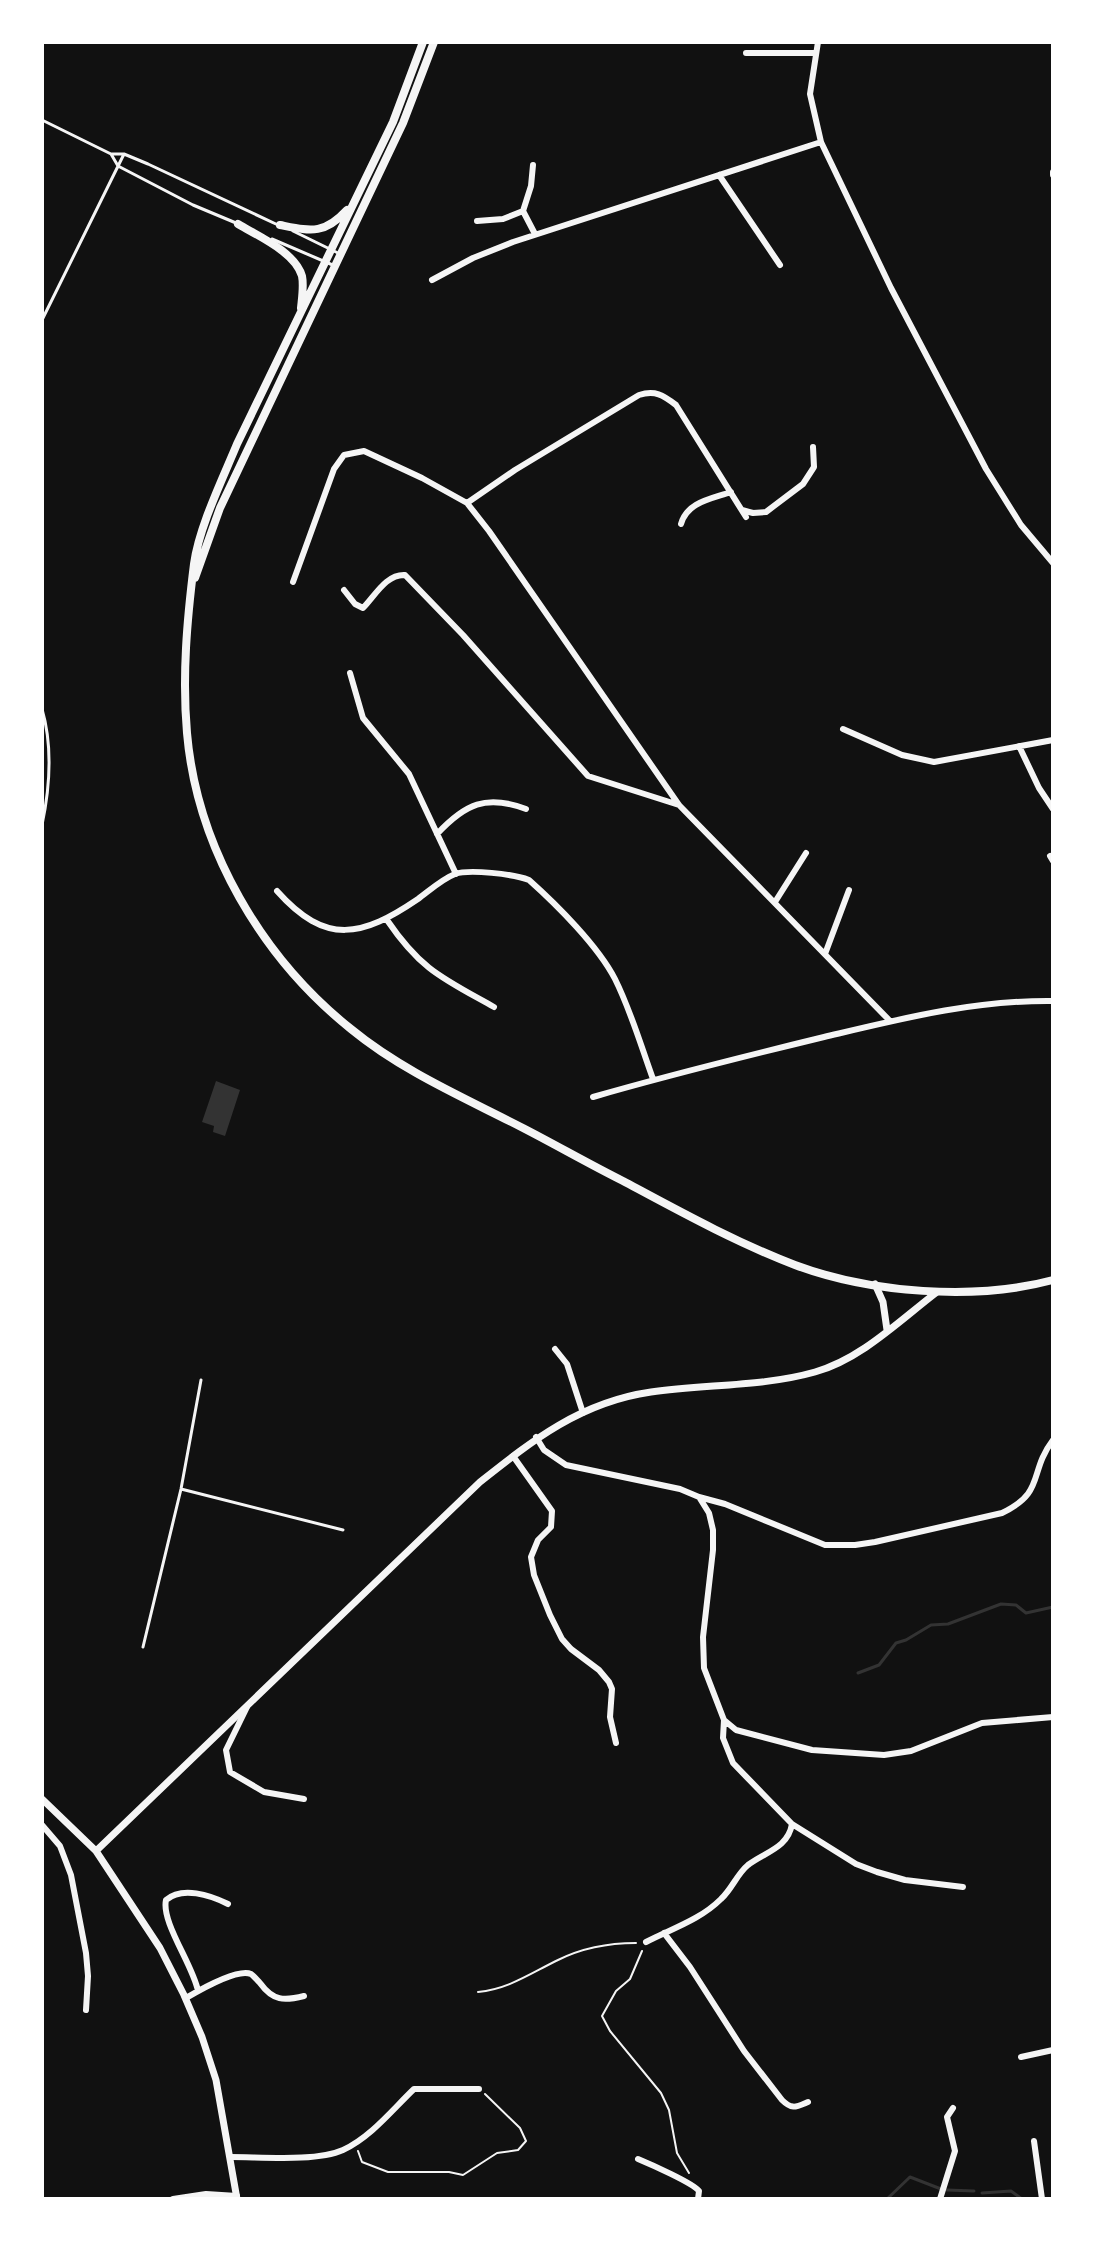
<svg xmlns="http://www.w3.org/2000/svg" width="1095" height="2241" font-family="'Alegreya Sans',sans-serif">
  <rect width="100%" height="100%" fill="#111"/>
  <path fill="#333" d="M216 1081 240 1090 225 1136 213 1132 214 1126 202 1122Z"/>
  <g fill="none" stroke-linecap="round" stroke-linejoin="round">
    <path stroke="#333" stroke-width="3" d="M858 1673 879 1665 896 1643 906 1640 931 1625 948 1624 1001 1604 1016 1605 1026 1613 1053 1607
      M947 2190 974 2191
      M982 2193 1011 2191 1022 2199
      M887 2199 910 2177 941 2189"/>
    <path stroke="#f5f5f5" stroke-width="2" d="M642 1951 630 1979 616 1991 602 2016 610 2031 661 2093 669 2110 677 2153 689 2173
      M478 1992C509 1989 531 1973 558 1960 582 1948 609 1943 636 1943
      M358 2151 362 2162 388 2172H449L463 2175 497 2153 518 2150 526 2141 520 2128 485 2094"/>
    <path stroke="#f5f5f5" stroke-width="3" d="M42 120 111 154H124L148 164 278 225
      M111 154 118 166 193 205 236 223
      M293 231 340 254
      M272 239 335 266
      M42 320 124 154
      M42 709C53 747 50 787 42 825
      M181 1489 343 1530
      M143 1647 181 1489 201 1380"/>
    <path stroke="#f5f5f5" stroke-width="6" d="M818 42 810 94 821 142 891 288 986 469 1021 525 1053 563
      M746 53H815
      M1053 172V175
      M719 175 780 265
      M523 211 531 186 533 165
      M477 221 503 219 523 211 535 234
      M432 280 473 258 513 242 821 142
      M467 503 515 470 639 395C655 390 663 395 676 405L746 517
      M742 510 753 513 766 512 803 484 814 467 813 447
      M681 524C687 502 711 499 731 492
      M293 582 334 469 344 455 364 451 422 478 467 503 489 531 679 805 890 1021
      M344 590 355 604 363 608C375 596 386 574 405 575L463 635 588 776 679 805
      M350 673 363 718 409 774 456 874
      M843 729 902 755 934 762 1053 740
      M1019 746 1039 788 1053 809
      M437 834C465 804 486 794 526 809
      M1050 856 1053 861
      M277 891C326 946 362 937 418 899 429 891 442 879 455 874 469 869 514 874 529 880 557 905 598 946 615 979 631 1011 641 1046 653 1079
      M775 902 806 853
      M387 920C421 970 442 978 494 1007
      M825 954 849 890
      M593 1097C669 1075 746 1056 824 1037 900 1019 974 1000 1053 1001
      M555 1349 567 1364 583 1413
      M536 1437 544 1450 566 1465 680 1489 699 1497 709 1513 713 1530V1550L703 1637 704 1668 724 1720 736 1730 812 1750 884 1755 911 1751 982 1723 1053 1717
      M513 1456 552 1511 551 1527 538 1540 531 1557 534 1575 550 1615 562 1639 571 1649 599 1670 609 1682 612 1689 610 1717 616 1743
      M699 1497 725 1504 825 1545H855L875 1542 1002 1513C1046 1492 1028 1473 1053 1440
      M247 1707 226 1750 230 1772 264 1792 304 1799
      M724 1720 723 1738 733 1763 792 1824 856 1864 877 1872 905 1880 963 1887
      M42 1825 60 1846 71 1875 86 1953 88 1976 86 2010
      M664 1933 690 1967 744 2051 782 2100C792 2110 796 2107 808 2102
      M646 1942C671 1929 700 1920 721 1899 732 1889 737 1874 748 1865 765 1852 788 1848 792 1824
      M198 1991C193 1965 161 1922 166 1900 182 1886 210 1895 228 1904
      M186 1998C198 1991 237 1968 251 1974 254 1976 257 1980 260 1983 273 2001 284 2001 304 1996
      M1021 2057 1053 2050
      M1034 2141 1042 2199
      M231 2157C262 2157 316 2162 343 2150 371 2137 392 2110 414 2089H479
      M638 2159C650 2164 693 2183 699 2191L698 2199
      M173 2199 206 2194 237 2196
      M940 2199 955 2151 947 2117 953 2108"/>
    <path stroke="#f5f5f5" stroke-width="7" d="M875 1284 883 1302 887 1330
      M42 1799 96 1851 160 1948 184 1995 202 2037 216 2080 237 2199
      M96 1851 480 1482C533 1440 581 1402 651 1392 705 1384 762 1387 815 1372 861 1359 899 1321 937 1292"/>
    <path stroke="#f5f5f5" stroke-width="8" d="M423 42 393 122 237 444C223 478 199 527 194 564 187 620 182 676 187 733 197 848 262 958 351 1029 402 1071 465 1098 523 1128 556 1145 589 1164 623 1181 679 1211 735 1242 795 1265 870 1293 975 1301 1053 1280
      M238 224C258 236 295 252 302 276 304 286 302 298 301 308
      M280 225C311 231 324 235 347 210
      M195 578 220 508 403 123 434 42"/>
  </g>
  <rect width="1095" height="2241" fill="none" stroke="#ffffff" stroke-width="88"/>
</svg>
